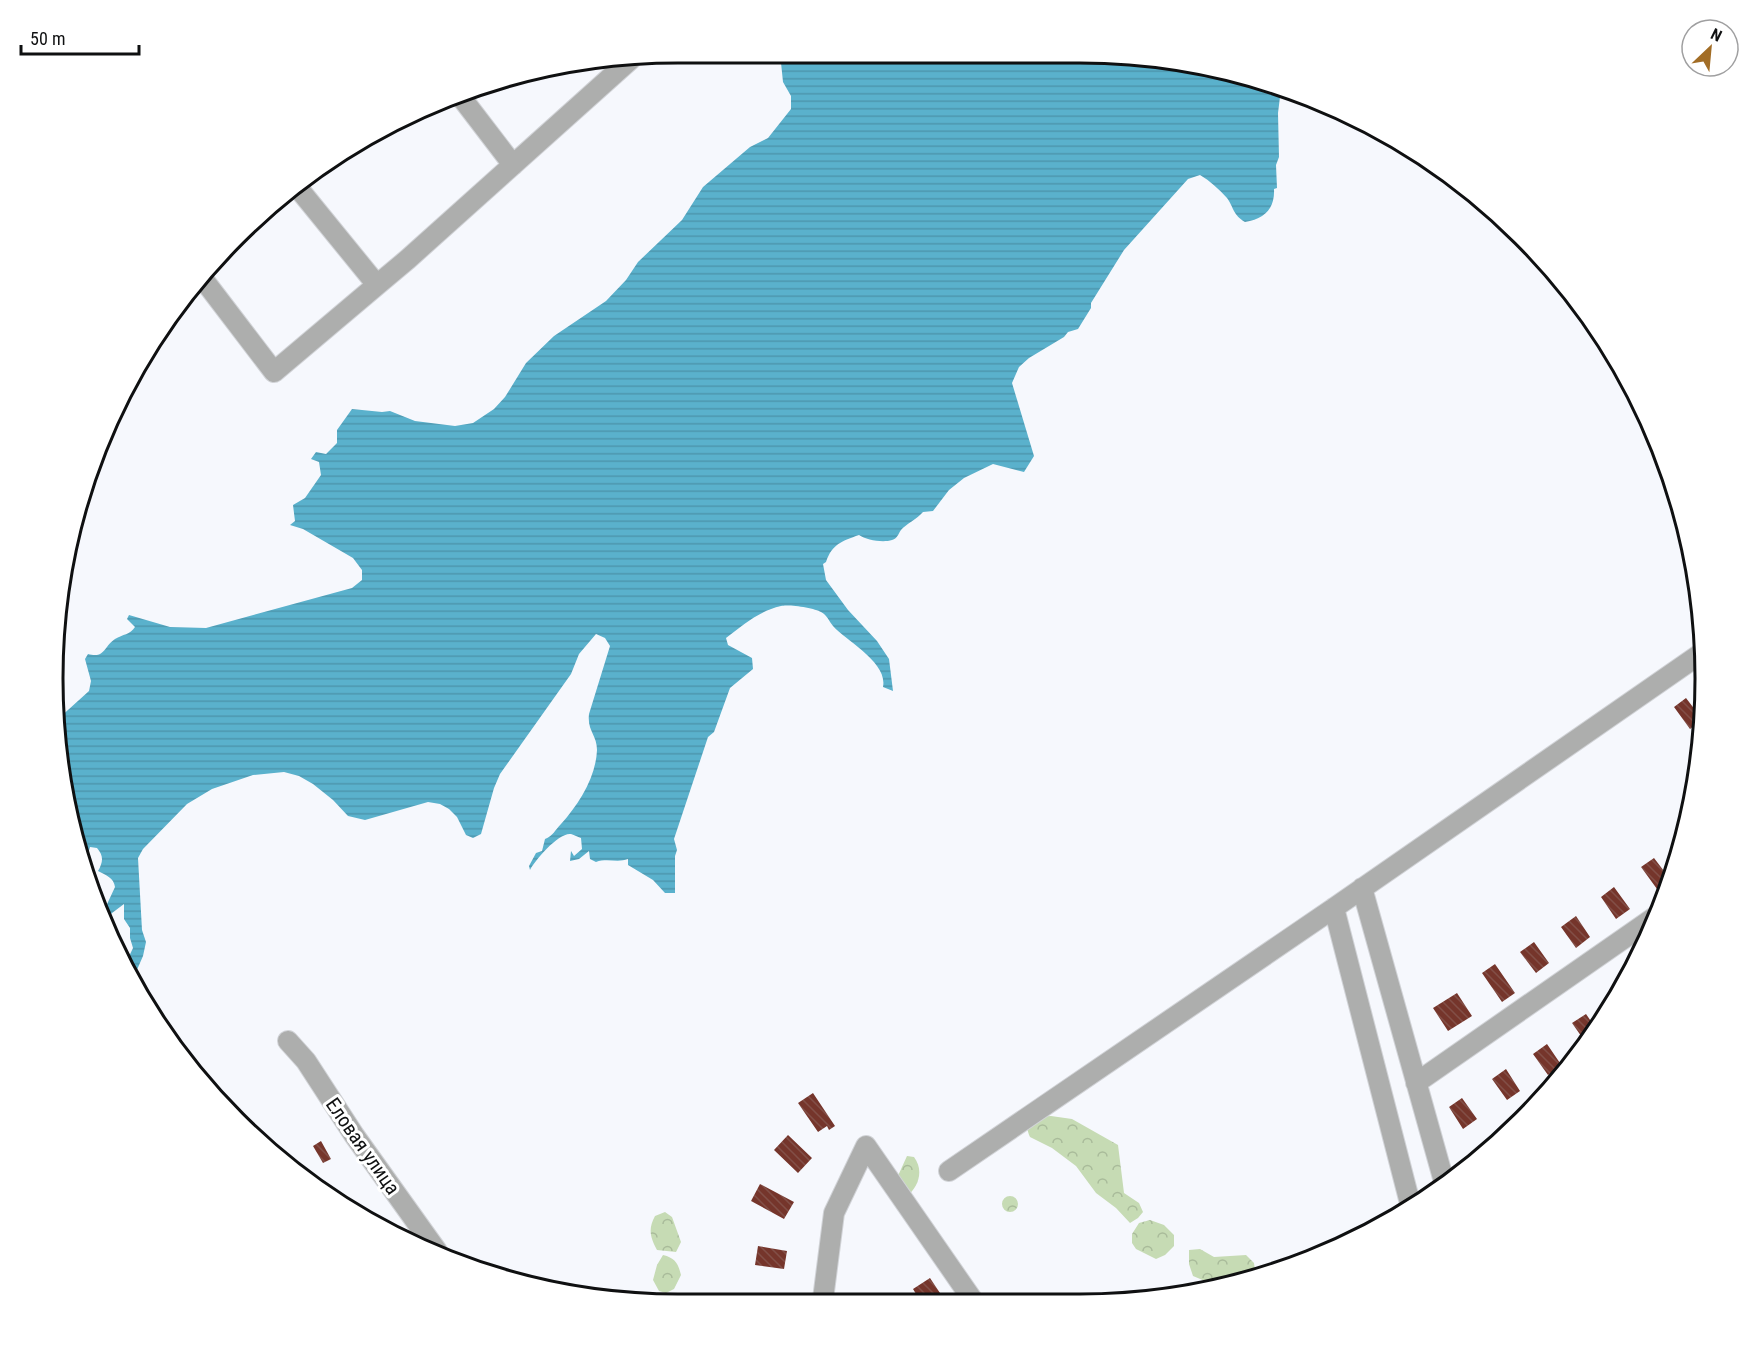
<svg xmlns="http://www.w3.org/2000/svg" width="1758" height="1357" font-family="'Roboto Condensed',sans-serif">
  <defs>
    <pattern id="forest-crowns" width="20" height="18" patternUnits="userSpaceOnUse" patternTransform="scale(1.5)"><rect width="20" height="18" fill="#c6dbb4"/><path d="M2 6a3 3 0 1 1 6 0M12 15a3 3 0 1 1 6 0" fill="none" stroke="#a9bb9a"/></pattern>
    <pattern id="water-rules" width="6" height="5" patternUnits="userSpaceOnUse" patternTransform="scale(1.5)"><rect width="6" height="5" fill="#5ab1cc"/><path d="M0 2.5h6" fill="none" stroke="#4d97ae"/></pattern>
    <pattern id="building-back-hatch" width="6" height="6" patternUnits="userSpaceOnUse" patternTransform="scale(1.5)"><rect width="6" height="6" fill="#75352b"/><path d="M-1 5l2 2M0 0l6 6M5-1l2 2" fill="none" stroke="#824f47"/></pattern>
  </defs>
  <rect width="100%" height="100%" fill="#f6f8fd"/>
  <path fill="url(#forest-crowns)" d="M1051 1116 1072 1119 1118 1145 1124 1193 1139 1203 1143 1212 1138 1218 1130 1223 1116 1208 1096 1193 1076 1166 1052 1148 1030 1137C1026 1129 1027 1124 1034 1117Z
    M907 1156 914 1157C924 1170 919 1187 906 1197L897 1178Z
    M1002 1204a8 8 0 1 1 16 0a8 8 0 1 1-16 0Z
    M665 1212 672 1217 681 1242 676 1252 657 1250C650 1237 648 1229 655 1216Z
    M1150 1220 1164 1225 1174 1235V1246L1165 1255 1156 1259 1136 1249 1132 1243V1234L1139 1223Z
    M1200 1249 1214 1257 1246 1255 1254 1263 1256 1277 1217 1286 1193 1276 1189 1264V1250Z
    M663 1255C675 1258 678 1263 681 1275L674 1289 666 1293 659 1291 653 1280 657 1265Z"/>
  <path fill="url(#water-rules)" d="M780 53 1120 54 1242 74 1281 89 1278 113 1279 157 1276 165 1277 188 1274 189C1275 209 1264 219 1245 222 1233 215 1234 208 1227 198 1219 189 1210 181 1200 175L1188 179 1124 250 1091 303V308L1078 329 1068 332 1064 337 1029 358 1019 367 1012 383 1034 456 1024 472 993 464 964 478 949 490 933 511 923 512C917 519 906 524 901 530 898 534 898 538 892 540 883 543 866 540 859 535 842 541 832 544 826 562L823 564 826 580 848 610 877 641 889 659 893 691 883 687C888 662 846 641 833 626 829 621 827 615 821 612 815 608 788 604 781 606 759 611 743 625 726 638L728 645 752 658 753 669 730 688 714 732 708 737 674 839 677 850 675 856V893H665L653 880 628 865V859C618 863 607 858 596 862L590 859 589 851 579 859 570 861 571 851 574 856 582 849 581 838C577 837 575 835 571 834 559 832 535 860 530 870L529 866 536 853 542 851 545 839C553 836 555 830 561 824 579 804 596 777 597 750 597 735 587 731 589 714L610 646 605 638 596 634 579 654 571 674 500 774 494 788 481 834 473 838 466 835 457 817 449 809 440 804 428 802 365 820 348 816 333 800 313 784 299 776 284 772 253 775 212 789 187 804 143 849 138 858 142 930 146 942 143 956 133 979 125 965 133 948 130 938V928L124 919V904L108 916 102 915 115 887C114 878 106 875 98 871 103 862 104 856 97 848L90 847 88 854 78 853 74 841 58 719 89 691 91 681 85 659 88 654C105 659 104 646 115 639 123 634 130 635 135 627L127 619 129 615 170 627 206 628 352 588 362 580V570L353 558 303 529 290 525 295 521 293 505 305 498 321 475 319 462 311 459 316 452 326 454 337 443V430L352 409 382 412 390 411 415 421 455 426 473 423 494 409 505 397 526 363 554 336 606 301 626 280 638 262 682 220 703 187 750 147 768 138 791 109V96L783 82Z"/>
  <path fill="url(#building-back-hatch)" d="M1686 698 1702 719 1701 721 1690 729 1674 707Z
    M1654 858 1670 879 1657 889 1641 867Z
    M1614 887 1630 909 1616 919 1601 897Z
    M1576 916 1590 937 1576 948 1561 927Z
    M1534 942 1549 963 1536 973 1520 952Z
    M1495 964 1515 993 1502 1002 1482 973Z
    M1457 993 1472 1016 1448 1031 1433 1008Z
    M1618 993 1610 1007 1609 1008 1605 1002Z
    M1586 1014 1597 1030 1586 1043 1572 1023Z
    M1547 1044 1562 1066 1548 1075 1533 1054Z
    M1506 1069 1520 1091 1507 1100 1492 1079Z
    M813 1093 835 1126 829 1130 827 1126 818 1132 798 1103Z
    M1462 1098 1477 1119 1463 1129 1449 1107Z
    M788 1135 812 1158 798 1173 774 1150Z
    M321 1141 331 1159 323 1163 313 1146Z
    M760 1184 794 1202 784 1219 751 1201Z
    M758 1246 787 1251 784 1269 755 1265Z
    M930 1278 942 1296 937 1299H919L913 1289Z"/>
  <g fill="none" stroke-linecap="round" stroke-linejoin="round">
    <defs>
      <path id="minor" d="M461 97 513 165
        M298 188 377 285 408 259 631 59
        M203 279 274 372 377 285
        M1362 888 1445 1185
        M1334 908 1411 1207
        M288 1041 306 1061 354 1135 437 1251
        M1416 1083 1659 914
        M949 1171 1334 908 1703 652
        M823 1299 834 1213 866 1146 972 1299"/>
    </defs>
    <use href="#minor" stroke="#d1d3d7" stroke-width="22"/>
    <use href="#minor" stroke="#adaead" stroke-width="20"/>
  </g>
  <g text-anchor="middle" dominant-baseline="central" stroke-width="6" stroke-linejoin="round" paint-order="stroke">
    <g font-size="20" fill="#0f1011" stroke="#fff">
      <text transform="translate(363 1146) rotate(55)">Еловая улица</text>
    </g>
  </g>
  <path d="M0 0H1758V1357H0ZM678 63H1080A615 615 0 0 1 1695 678V679A615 615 0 0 1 1080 1294H678A615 615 0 0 1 63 679V678A615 615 0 0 1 678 63Z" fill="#fff" fill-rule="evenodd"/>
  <path fill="none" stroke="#0f1011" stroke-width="3" d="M678 63H1080A615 615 0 0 1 1695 678V679A615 615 0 0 1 1080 1294H678A615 615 0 0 1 63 679V678A615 615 0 0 1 678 63Z"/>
  <g transform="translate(1710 48) rotate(26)"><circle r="28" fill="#ffffff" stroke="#9f9fa0" stroke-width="1.5"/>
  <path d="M0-4.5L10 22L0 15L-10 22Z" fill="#a26d26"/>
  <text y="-9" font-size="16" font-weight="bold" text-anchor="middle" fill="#0f1011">N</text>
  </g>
  <path d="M21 45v9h118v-9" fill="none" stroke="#0f1011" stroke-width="3"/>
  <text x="30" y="45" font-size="18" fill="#0f1011" stroke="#ffffff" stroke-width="4.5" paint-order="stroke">50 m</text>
</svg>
